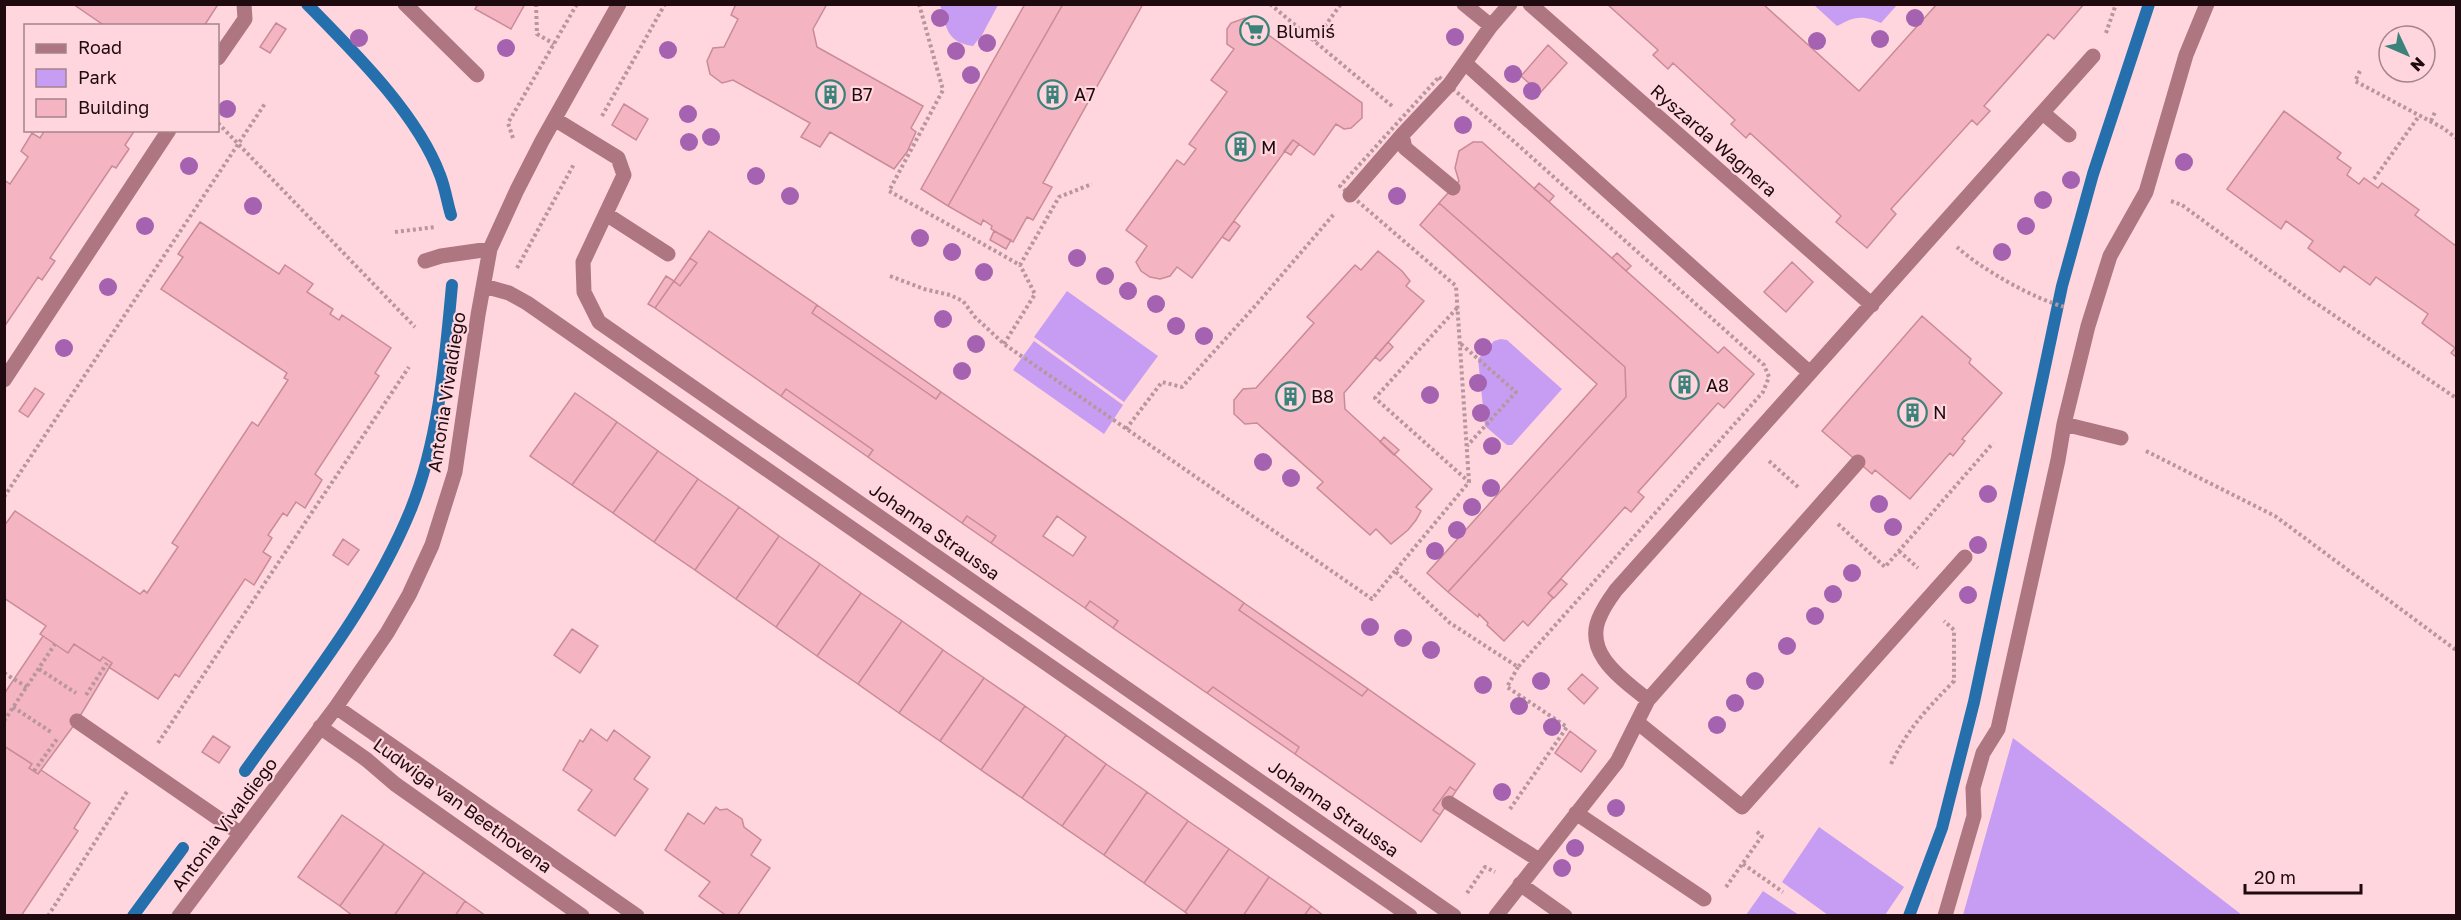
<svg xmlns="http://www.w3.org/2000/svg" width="2461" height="920" font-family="'Golos Text',sans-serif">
  <rect width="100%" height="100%" fill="#ffd6dd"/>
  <path fill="#c79df3" d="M940 5V4L998 5 982 35 973 46C946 42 947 28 940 5Z
    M1814 5H1897L1881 23C1862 15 1855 16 1837 26Z
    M1067 291 1158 356 1124 402 1034 337Z
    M1501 339 1507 340 1562 389 1512 445H1507L1485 426 1478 359 1494 341Z
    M1034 341 1123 405 1104 434 1013 370Z
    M2013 738 2242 915H1963Z
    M1819 827 1904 887 1885 915H1828L1782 882Z
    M1763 891 1799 915H1746Z"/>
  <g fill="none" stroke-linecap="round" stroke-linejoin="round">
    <path stroke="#2570ac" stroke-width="12" d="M307 4C352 50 417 113 440 175 445 187 447 202 451 215
      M245 771C304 688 372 605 411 509 439 439 445 360 452 285
      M133 916 183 848
      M1909 916 1942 828 1974 702 2062 286 2093 174 2149 4"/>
  </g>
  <path fill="#f5b4c1" stroke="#c88b97" stroke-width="1.5" fill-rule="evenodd" d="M73 4H214L217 6 204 26H105Z
    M478 4H525L511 29 475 9Z
    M736 4H827L813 29 817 47 923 106 911 128 916 132 907 152 894 169 830 132 820 147 801 137 810 123 733 80 722 83 710 74 707 61 713 48 724 47 738 19 731 15Z
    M1025 4H1063L948 206 921 189Z
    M1063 4H1143L1043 183 1052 187 1033 220 1027 217 1013 242 991 229 992 226 983 220 981 225 948 206Z
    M1607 4H1763L1859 91 1937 4H2084L2054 39 2048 34 1984 106 1990 111 1977 125 1972 120 1891 209 1896 214 1867 248 1836 222 1841 216 1750 133 1746 138 1731 124 1735 120 1673 63 1668 69 1653 55 1658 50Z
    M1245 18 1362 103V118L1351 128 1344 129 1336 124 1314 155 1293 140 1192 278 1177 267 1170 276 1160 279 1150 277 1141 271 1136 262 1147 246 1126 230 1177 160 1184 165 1196 149 1189 144 1227 92 1211 80 1234 49 1227 44V29L1231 23Z
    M276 23 286 29 270 53 260 47Z
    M1548 45 1567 63 1540 93 1521 76Z
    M624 104 648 119 636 140 612 125Z
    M2284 111 2341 153 2337 158 2351 168 2347 175 2359 184 2364 178 2378 188 2382 183 2419 210 2415 215 2456 246V357L2451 353 2455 348 2422 323 2428 314 2376 277 2370 285 2344 266 2340 272 2308 248 2313 241 2286 221 2281 229 2227 189Z
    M45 130H135L125 145 129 149 116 168 112 166 50 258 55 261 42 280 38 277 4 327V180L10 184 28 157 21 151 32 133 40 138Z
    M1293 140 1299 144 1291 155 1284 151Z
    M1473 142H1482L1718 353 1724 347 1754 374 1724 408 1718 403 1638 492 1644 497 1631 512 1625 507 1548 593 1553 598 1528 626 1523 621 1504 641 1487 625 1488 623 1479 614 1478 617 1448 592 1626 397 1625 367 1439 203 1459 181 1455 168 1459 151Z
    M1539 183 1554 196 1549 202 1534 189Z
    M1439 203 1625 367 1626 397 1448 592 1427 573 1597 384 1420 225Z
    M1234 221 1240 226 1229 241 1222 237Z
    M200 222 279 274 285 265 313 284 307 292 333 309 330 314 339 320 342 315 391 348 375 373 379 376 315 474 322 480 305 508 296 502 287 516 283 513 268 535 272 538 263 552 271 557 254 585 245 579 179 677 175 674 158 699 110 668 109 667 112 663 103 657 100 661 74 644 68 653 43 636 40 634 46 626 4 598V526L15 511 140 594 144 590 147 593 178 547 172 543 252 422 258 426 288 380 284 378 287 373 161 289 183 257 178 254Z
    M709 231 817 305 812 313 936 399 941 392 1244 603 1239 610 1362 696 1368 689 1475 764 1456 791 1450 787 1433 810 1440 815 1421 842 1295 754 1299 747 1213 687 1207 693 1113 628 1118 621 1090 601 1085 608 991 543 996 536 967 516 962 523 868 457 873 450 786 389 781 396 655 308 674 281 680 286 697 263 690 258ZM1057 516 1086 537 1073 556 1043 536Z
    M994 231 1011 240 1006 249 990 240Z
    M1378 251 1402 271 1410 281 1406 286 1424 301 1344 393 1345 409 1432 489 1416 507 1421 511 1416 520 1408 530 1391 544 1376 529 1370 535 1317 488 1323 482 1257 423 1245 424 1234 414V400L1243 389 1256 388 1314 323 1307 317 1355 265 1361 270Z
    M1617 253 1631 266 1626 271 1612 258Z
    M690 258 697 263 680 286 674 281Z
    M1792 262 1813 282 1786 312 1764 292Z
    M666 276 674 281 655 308 648 304Z
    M817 305 941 392 936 399 812 313Z
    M1922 316 1971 359 1969 363 2002 393 1962 439 1965 441 1953 456 1950 453 1910 499 1875 470 1872 474 1822 431Z
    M1388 342 1393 347 1380 361 1375 357Z
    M35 388 44 394 28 417 19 411Z
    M786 389 873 450 868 457 781 396Z
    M575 393 617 422 572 485 530 456Z
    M617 422 658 451 613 513 572 485Z
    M1384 437 1399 450 1394 455 1380 442Z
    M658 451 698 479 654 542 613 513Z
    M698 479 739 507 695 570 654 542Z
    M739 507 779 536 736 599 695 570Z
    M967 516 996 536 991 543 962 523Z
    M779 536 820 564 776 627 736 599Z
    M343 539 359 550 348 565 333 555Z
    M820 564 861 593 817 656 776 627Z
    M1561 579 1567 584 1554 598 1548 593Z
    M861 593 902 621 858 684 817 656Z
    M1090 601 1118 621 1113 628 1085 608Z
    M1244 603 1368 689 1362 696 1239 610Z
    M902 621 943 650 899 713 858 684Z
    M572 629 598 646 580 673 554 655Z
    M43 636 68 653 74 644 100 661 103 657 112 663 77 721 38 774 29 768 32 764 4 746V694Z
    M943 650 984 678 940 741 899 713Z
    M1582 674 1598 688 1584 704 1568 689Z
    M984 678 1025 706 981 770 940 741Z
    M1213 687 1299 747 1295 754 1207 693Z
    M1025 706 1066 735 1022 798 981 770Z
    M591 729 607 741 614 730 650 757 634 779 648 789 615 836 578 810 592 790 563 770 580 740 583 742Z
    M1570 731 1596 751 1581 772 1555 753Z
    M1066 735 1106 764 1062 826 1022 798Z
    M213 736 230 747 219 763 202 752Z
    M4 746 32 764 29 768 38 774 41 770 90 803 74 828 78 831 21 916H4Z
    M1106 764 1147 792 1104 855 1062 826Z
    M1450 787 1456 791 1440 815 1433 810Z
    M1147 792 1188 821 1144 883 1104 855Z
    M716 807 720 810 727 809 742 819 744 827 761 840 751 855 770 868 737 916H727L699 896 710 882 665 850 688 813 704 824Z
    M342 815 384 844 340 906 298 877Z
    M1188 821 1229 849 1185 912 1144 883Z
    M384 844 424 872 394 916H353L340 906Z
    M1229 849 1269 877 1243 916H1190L1185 912Z
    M424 872 465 901 455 916H394Z
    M1269 877 1311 906 1304 916H1243Z
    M465 901 486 916H455Z
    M1311 906 1324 916H1304Z"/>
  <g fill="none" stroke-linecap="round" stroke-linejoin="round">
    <path stroke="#b9969d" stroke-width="4" stroke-dasharray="3 3" stroke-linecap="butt" d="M536 4 537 34 554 44
      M919 4 943 90 889 191 1020 265 1059 197 1092 184
      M1270 4 1392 106
      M2106 33 2116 4
      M1314 41 1341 4
      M2360 71 2355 81 2443 128 2456 138
      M1439 77 1510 138 1764 365 1769 377 1763 392 1518 667 1450 623 1395 571 1469 482 1456 286 1340 186Z
      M602 116 665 4
      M2431 121 2435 112
      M218 123 415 327
      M513 138 508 123 577 4
      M2374 179 2419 116
      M2171 201 2182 205 2304 295 2456 398
      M395 232 435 227
      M1957 247C1981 269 2034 299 2065 307
      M517 268 574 164
      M890 276 924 289 950 295 963 301 975 317 1004 344 1372 599 1395 571
      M1457 308 1375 398 1469 482
      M1004 344 1035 294 1020 265
      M1461 344 1516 392 1467 446
      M1126 429 1162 382 1182 387 1256 305 1334 214
      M2146 451 2275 516 2456 650
      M1769 461 1799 488
      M4 497 266 102
      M1838 524 1885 567 1993 443
      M1899 551 1918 568
      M39 669 76 693
      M4 673 27 687
      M86 695 107 663
      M13 707 51 732
      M4 721 55 644
      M158 743 409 367
      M1891 764C1908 728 1927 709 1954 681V630L1944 621
      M34 771 57 739
      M1510 809 1567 727 1507 687 1518 667
      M1743 864 1783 892
      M1726 887 1762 836 1756 831
      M1467 893 1485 867 1495 872
      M48 916 128 790"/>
    <path stroke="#ad7681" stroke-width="15" d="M405 4 477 75
      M1464 4 1491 26 1510 4
      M1530 4 1872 305
      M218 58 245 19 244 4
      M1465 63 1810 373
      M2043 113 2069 135
      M556 120 618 158 624 175 583 262 584 292 599 322 1454 916
      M1453 188 1405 148 1402 135 1449 85 1491 26
      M1350 195 1402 135
      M606 214 668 254
      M425 261 441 256 490 249
      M484 286 509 293 527 303 1410 916
      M4 380 169 130
      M2064 424 2121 438
      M1648 700C1622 679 1581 652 1601 614 1605 605 1611 597 1616 590L2093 56
      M336 707 637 916
      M77 721 241 834
      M1637 722 1742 807 1965 557
      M320 727 367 760 395 784 582 916
      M1449 803 1539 860
      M1576 813 1704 899
      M1520 884 1565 916
      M179 916 336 707 387 633 409 595 432 545 455 472 478 315 490 249 517 190 542 141 619 4
      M1496 916 1617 762 1648 700 1858 462
      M1945 916 1974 816 1973 788 1983 753 1998 729 2058 460 2064 424 2088 326 2110 256 2146 192 2186 55 2207 4"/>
  </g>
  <g fill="#a462b0">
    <circle cx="940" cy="18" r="9"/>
    <circle cx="1915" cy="18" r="9"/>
    <circle cx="1455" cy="37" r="9"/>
    <circle cx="359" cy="38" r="9"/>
    <circle cx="1880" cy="39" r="9"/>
    <circle cx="1817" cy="41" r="9"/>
    <circle cx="987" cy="43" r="9"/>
    <circle cx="506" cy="48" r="9"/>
    <circle cx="668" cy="50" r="9"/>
    <circle cx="956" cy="51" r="9"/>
    <circle cx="1513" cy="74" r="9"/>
    <circle cx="971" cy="75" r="9"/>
    <circle cx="1532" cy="91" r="9"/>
    <circle cx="227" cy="109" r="9"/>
    <circle cx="688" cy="114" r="9"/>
    <circle cx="1463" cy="125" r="9"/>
    <circle cx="711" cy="137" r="9"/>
    <circle cx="689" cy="142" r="9"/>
    <circle cx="2184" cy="162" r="9"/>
    <circle cx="189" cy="166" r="9"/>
    <circle cx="756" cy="176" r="9"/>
    <circle cx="2071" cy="180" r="9"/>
    <circle cx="790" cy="196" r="9"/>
    <circle cx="1397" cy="196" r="9"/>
    <circle cx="2043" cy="200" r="9"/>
    <circle cx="253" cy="206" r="9"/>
    <circle cx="145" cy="226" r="9"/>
    <circle cx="2026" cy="226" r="9"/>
    <circle cx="920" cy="238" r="9"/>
    <circle cx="952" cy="252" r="9"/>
    <circle cx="2002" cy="252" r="9"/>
    <circle cx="1077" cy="258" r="9"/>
    <circle cx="984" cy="272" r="9"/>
    <circle cx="1105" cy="276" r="9"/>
    <circle cx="108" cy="287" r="9"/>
    <circle cx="1128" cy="291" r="9"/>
    <circle cx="1156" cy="304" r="9"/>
    <circle cx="943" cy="319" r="9"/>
    <circle cx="1176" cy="326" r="9"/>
    <circle cx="1204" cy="336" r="9"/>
    <circle cx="976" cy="344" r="9"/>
    <circle cx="1483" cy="347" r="9"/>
    <circle cx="64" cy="348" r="9"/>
    <circle cx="962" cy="371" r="9"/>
    <circle cx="1478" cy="383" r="9"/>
    <circle cx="1430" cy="395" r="9"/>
    <circle cx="1481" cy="413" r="9"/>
    <circle cx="1492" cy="446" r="9"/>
    <circle cx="1263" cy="462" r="9"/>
    <circle cx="1291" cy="478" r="9"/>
    <circle cx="1491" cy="488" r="9"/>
    <circle cx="1988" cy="494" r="9"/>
    <circle cx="1879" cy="504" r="9"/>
    <circle cx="1472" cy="507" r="9"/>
    <circle cx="1893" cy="527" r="9"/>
    <circle cx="1457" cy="530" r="9"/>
    <circle cx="1978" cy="545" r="9"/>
    <circle cx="1435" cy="551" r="9"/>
    <circle cx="1852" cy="573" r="9"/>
    <circle cx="1833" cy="594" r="9"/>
    <circle cx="1968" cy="595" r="9"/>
    <circle cx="1815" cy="616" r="9"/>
    <circle cx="1370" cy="627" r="9"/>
    <circle cx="1403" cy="638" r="9"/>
    <circle cx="1787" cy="646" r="9"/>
    <circle cx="1431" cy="650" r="9"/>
    <circle cx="1541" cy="681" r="9"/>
    <circle cx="1755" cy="681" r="9"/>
    <circle cx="1483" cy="685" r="9"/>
    <circle cx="1735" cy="703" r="9"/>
    <circle cx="1519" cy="706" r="9"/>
    <circle cx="1717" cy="725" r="9"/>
    <circle cx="1552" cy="727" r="9"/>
    <circle cx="1502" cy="792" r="9"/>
    <circle cx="1616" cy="808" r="9"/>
    <circle cx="1575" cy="848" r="9"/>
    <circle cx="1562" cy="868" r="9"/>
  </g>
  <defs>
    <symbol id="supermarket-ring" viewBox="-11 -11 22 22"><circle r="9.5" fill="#ffd6dd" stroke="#3b827a" stroke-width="1.5"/><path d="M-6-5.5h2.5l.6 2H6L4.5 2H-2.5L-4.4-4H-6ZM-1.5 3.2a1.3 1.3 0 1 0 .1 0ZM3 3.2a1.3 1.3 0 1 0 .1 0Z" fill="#3b827a"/></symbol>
    <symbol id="building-ring" viewBox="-11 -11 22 22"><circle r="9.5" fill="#ffd6dd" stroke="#3b827a" stroke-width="1.5"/><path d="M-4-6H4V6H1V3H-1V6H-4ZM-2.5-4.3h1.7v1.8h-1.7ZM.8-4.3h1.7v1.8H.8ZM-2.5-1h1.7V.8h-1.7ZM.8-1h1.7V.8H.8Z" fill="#3b827a"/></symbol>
  </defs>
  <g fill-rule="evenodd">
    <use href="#supermarket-ring" x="1238" y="14" width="33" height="33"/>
    <use href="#building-ring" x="814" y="78" width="33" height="33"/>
    <use href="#building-ring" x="1036" y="78" width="33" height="33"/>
    <use href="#building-ring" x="1224" y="130" width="33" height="33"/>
    <use href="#building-ring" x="1668" y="368" width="33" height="33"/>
    <use href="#building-ring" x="1274" y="380" width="33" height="33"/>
    <use href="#building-ring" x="1896" y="396" width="33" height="33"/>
  </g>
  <g text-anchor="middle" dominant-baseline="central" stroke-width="4.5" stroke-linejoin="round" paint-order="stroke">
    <g font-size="18" fill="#1f0a0f" stroke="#ffd6dd" text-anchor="start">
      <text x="1276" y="31">Blumiś</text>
      <text x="851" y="94">B7</text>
      <text x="1074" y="94">A7</text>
      <text x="1261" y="147">M</text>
      <text x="1706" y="385">A8</text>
      <text x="1311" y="396">B8</text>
      <text x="1933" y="412">N</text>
    </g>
    <g font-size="18" fill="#1f0a0f" stroke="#ffd6dd">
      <text transform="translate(1714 140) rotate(41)">Ryszarda Wagnera</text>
      <text transform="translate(446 392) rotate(-81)">Antonia Vivaldiego</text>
      <text transform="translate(935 531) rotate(35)">Johanna Straussa</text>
      <text transform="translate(463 805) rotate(36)">Ludwiga van Beethovena</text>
      <text transform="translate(1334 808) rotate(35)">Johanna Straussa</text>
      <text transform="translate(224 824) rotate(-53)">Antonia Vivaldiego</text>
    </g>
  </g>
  <rect width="2461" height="920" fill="none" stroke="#1f0a0f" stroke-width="12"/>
  <rect x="24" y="24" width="195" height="108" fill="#ffd6dd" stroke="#a5848b" stroke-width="1.5"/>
  <rect x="36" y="44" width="30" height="9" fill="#ad7681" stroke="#a5848b" stroke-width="1.5"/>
  <text x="78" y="54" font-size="18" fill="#1f0a0f">Road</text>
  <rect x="36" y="69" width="30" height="18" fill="#c79df3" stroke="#a5848b" stroke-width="1.5"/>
  <text x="78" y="84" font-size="18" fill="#1f0a0f">Park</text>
  <rect x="36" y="99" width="30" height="18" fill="#f5b4c1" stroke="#a5848b" stroke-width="1.5"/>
  <text x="78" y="114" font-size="18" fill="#1f0a0f">Building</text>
  <g transform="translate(2407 54) rotate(134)"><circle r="28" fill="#ffd6dd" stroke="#a5848b" stroke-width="1.5"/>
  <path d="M0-4.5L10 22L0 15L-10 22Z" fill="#3b827a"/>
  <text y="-9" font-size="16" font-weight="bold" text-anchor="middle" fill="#1f0a0f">N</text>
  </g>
  <path d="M2245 884v9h116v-9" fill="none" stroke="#1f0a0f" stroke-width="3"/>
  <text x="2254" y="884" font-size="18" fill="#1f0a0f" stroke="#ffd6dd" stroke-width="4.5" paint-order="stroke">20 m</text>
</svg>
